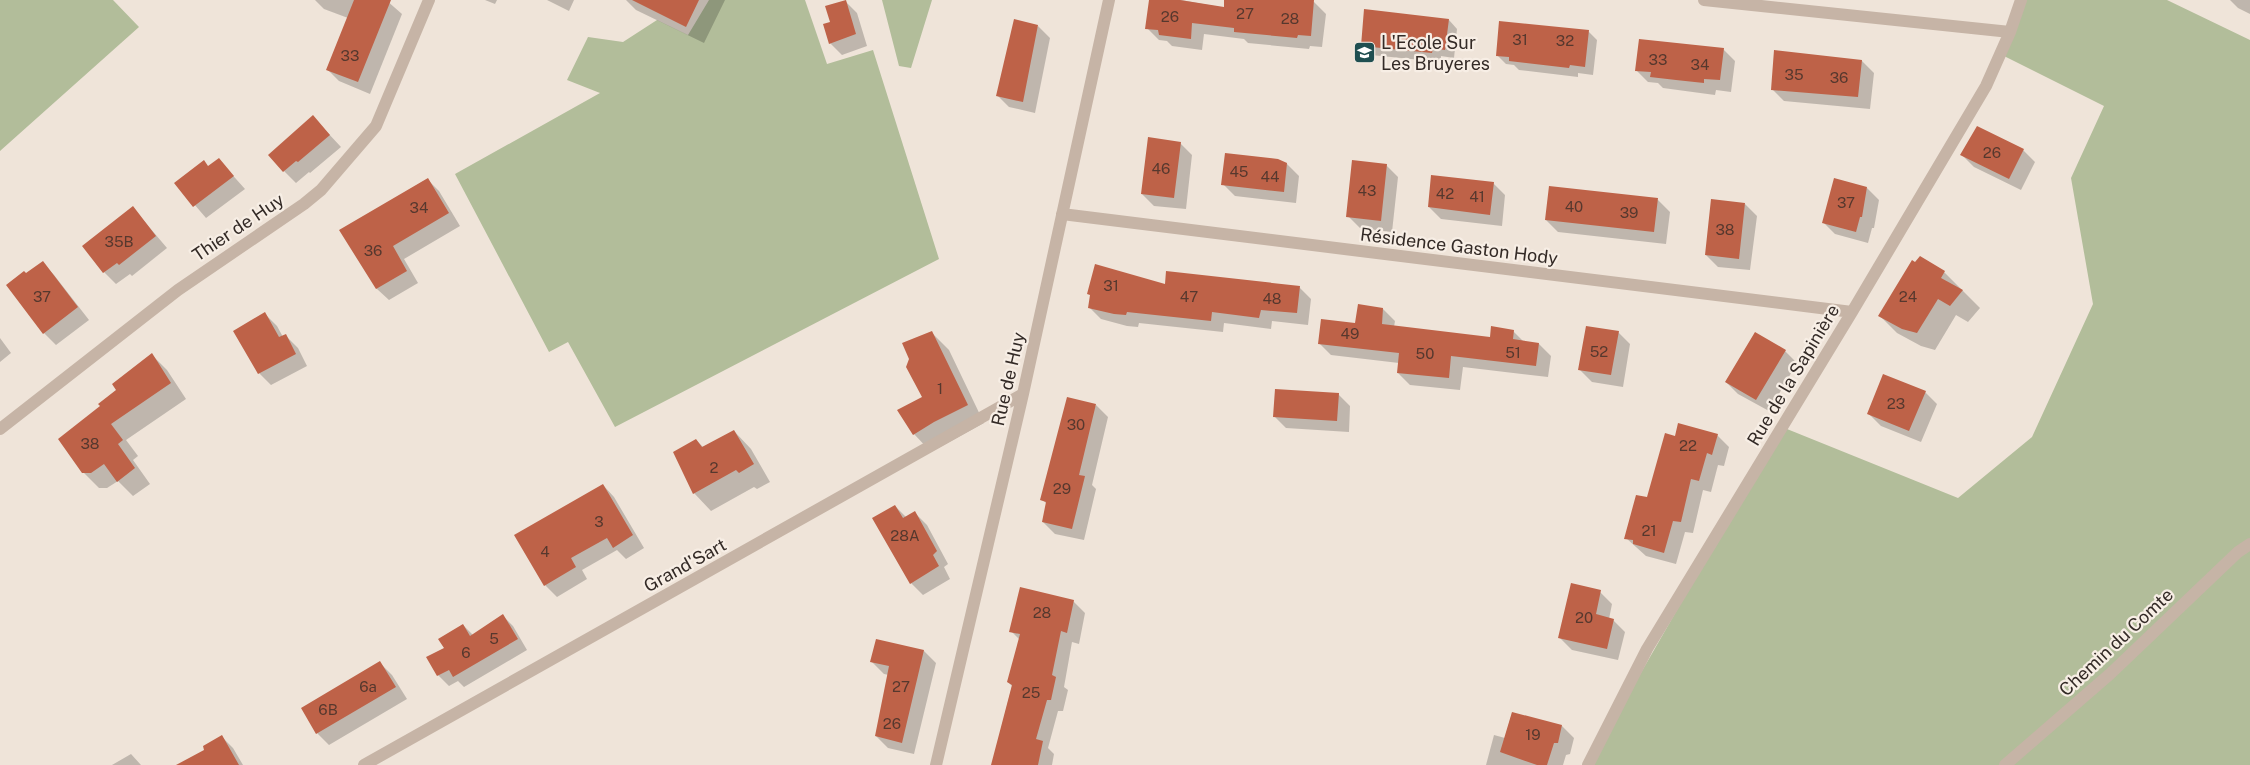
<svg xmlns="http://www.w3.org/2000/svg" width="2250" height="765" font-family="'Public Sans',sans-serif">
  <rect width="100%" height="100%" fill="#efe4d9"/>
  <path fill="#b2bd9a" d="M0 0H113L139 27 0 151Z
    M709 0H805L827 64 873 50 939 259 615 427 568 342 549 352 455 174 600 93 567 80 588 37 623 42 657 20 688 35Z
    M882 0H932L911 68 899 66Z
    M2021 0H2167L2250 40V765H1588L1782 427 1958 498 2032 437 2093 304 2071 178 2104 106 2000 54Z"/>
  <path fill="#0003" d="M315 0H386L402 14 370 94 339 81 327 69 348 18 324 9Z
    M485 0H497L495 4Z
    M547 0H574L569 11Z
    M626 0H725L704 43 636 10Z
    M1150 0H1181L1225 8V0L1314 2 1326 14 1322 47 1310 46 1309 49 1248 43 1244 39 1204 34 1202 50 1172 46 1167 41 1159 40 1147 28Z
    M2230 0H2250V14L2238 8Z
    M845 1 857 13 867 46 842 55 830 43 831 23Z
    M1449 20 1457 29 1454 58 1441 56V62L1371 55 1363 46Z
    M1038 26 1050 38 1035 113 1009 107 997 95Z
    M1588 31 1597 40 1593 75 1578 73V77L1519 70 1514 65 1506 64 1497 55Z
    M1723 49 1735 61 1731 92 1716 90 1715 95 1663 88 1658 83 1648 82 1636 70Z
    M1775 51 1862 61 1874 73 1870 109 1784 101 1772 89Z
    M313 117 341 147 310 173 309 172 296 183 284 171Z
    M1180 143 1192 155 1186 209 1154 206 1142 194Z
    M2023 150 2035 162 2021 190 1974 167 1962 155Z
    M219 160 245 189 206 218 176 183 209 167Z
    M1287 164 1299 176 1296 203 1235 196 1223 184Z
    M1386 165 1398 177 1392 232 1360 228 1348 216Z
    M427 179 439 191 460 226 404 259 418 283 389 300 377 289 341 231Z
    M1493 183 1505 195 1502 226 1441 219 1429 207Z
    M1867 188 1879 200 1874 228H1872L1868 243 1835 234 1823 222Z
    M1658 200 1670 212 1666 244 1558 232 1546 220Z
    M1745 204 1757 216 1750 270 1718 267 1706 255Z
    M133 208 167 248 132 276 130 274 116 284 104 272Z
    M43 263 54 275 89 320 56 345 44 333 25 275Z
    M1944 272 1980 308 1968 322 1956 315 1935 350 1921 346 1897 333 1879 315Z
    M1166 286 1299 287 1311 299 1308 325 1272 321 1271 329 1224 323 1223 332 1139 323 1138 327 1127 326 1101 319 1089 307 1091 296Z
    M1383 309 1395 321 1394 327 1491 338 1513 331 1524 342 1539 344 1551 356 1548 377 1463 367 1460 390 1410 385 1398 373 1399 363 1331 355 1319 343Z
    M265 314 277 326 283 337 286 336 298 348 307 366 271 385 259 373Z
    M1618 332 1630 344 1623 387 1592 382 1580 370Z
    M932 333 949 350 984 423 931 452 914 434 923 398Z
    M0 338 11 353 0 362Z
    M1785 351 1797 363 1769 411 1738 394 1726 382Z
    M152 355 167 370 186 399 126 440 138 456 133 460 150 484 133 496 118 481 107 488H99L83 472 101 407Z
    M1925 392 1937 404 1921 442 1881 426 1869 414Z
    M1338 394 1350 406 1349 432 1286 428 1274 416Z
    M1096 405 1108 417 1092 485 1096 489 1084 540 1055 534 1043 522 1047 504 1042 499Z
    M734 431 751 449 770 482 757 489 754 487 711 511 694 493 696 440 703 447Z
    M1717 435 1729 447 1724 466 1718 465 1711 492 1703 490 1693 533 1685 532 1676 564 1646 556 1626 538 1648 499 1675 437Z
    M603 485 614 497 644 548 626 559 617 550 582 570 587 579 557 597 545 585Z
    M895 506 907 518 915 513 927 525 948 564 944 567 950 579 923 595 911 583Z
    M1600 592 1612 604 1609 619 1613 620 1625 632 1618 660 1572 650 1560 638Z
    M1073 601 1085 613 1079 644 1072 642 1064 687 1068 690 1063 711H1058L1048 748 1054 754 1052 765H992L1012 686 1008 682 1020 640 1011 631Z
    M502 615 513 626 527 650 464 687 458 681 449 686 438 675 428 657 445 648 463 625 473 635Z
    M924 651 936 663 914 754 888 748 876 736 889 675 884 674 872 662Z
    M380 663 392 675 407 699 329 745 317 733Z
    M1512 713 1562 726 1574 738 1570 754 1566 755 1563 765H1486L1494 735 1505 738Z
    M221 736 233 748 243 765H179L205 751Z
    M131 754 141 765H112Z"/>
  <path fill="#be6248" d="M354 0H391L358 82 326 70Z
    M632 0H699L686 27Z
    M846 0 856 34 829 44 823 24 830 22 825 6Z
    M1149 0H1180L1224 7V0H1314L1311 36 1298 35 1297 38 1234 32V28L1192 23 1191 39 1159 35 1158 30 1145 29Z
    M1364 9 1449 19 1445 50 1433 48 1432 53 1361 46Z
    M1014 19 1038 25 1023 102 996 96Z
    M1499 21 1589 30 1585 67 1570 65 1569 68 1509 61V57L1496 56Z
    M1639 39 1724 48 1720 80 1704 79V83L1676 80 1650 77 1651 72 1635 71Z
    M1774 50 1862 60 1858 97 1771 90Z
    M313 115 330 135 298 162 296 161 283 172 268 155Z
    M1977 126 2024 149 2009 179 1960 155Z
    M1148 137 1181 142 1174 198 1141 194Z
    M1225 153 1278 159 1287 163 1284 192 1221 185Z
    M219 158 234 176 193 207 174 183 204 160 208 166Z
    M1352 160 1387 164 1381 221 1346 217Z
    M1431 175 1494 182 1490 215 1428 207Z
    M428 178 449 213 393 246 407 271 376 289 339 230Z
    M1834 178 1867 187 1862 217H1860L1856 232 1822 223Z
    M1549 186 1658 198 1654 232 1545 220Z
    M1711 199 1745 203 1739 259 1705 255Z
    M133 206 156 236 119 265 117 263 103 273 82 246Z
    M1920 256 1945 271 1941 278 1963 290 1950 306 1938 299 1917 333 1902 329 1878 316 1912 260 1915 262Z
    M43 261 78 307 43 334 6 285 24 271 26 273Z
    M1095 264 1165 284 1166 271 1300 286 1297 313 1261 310 1259 318 1212 312 1211 321 1127 312 1126 315 1114 314 1088 308 1090 295 1087 294Z
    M1358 304 1383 308 1382 324 1490 337 1491 326 1514 330 1513 339 1539 343 1536 366 1451 356 1449 378 1397 373 1399 353 1318 344 1321 319 1355 323Z
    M265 312 279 337 286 334 296 354 258 374 233 331Z
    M1586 326 1619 331 1611 375 1578 370Z
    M932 331 968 405 934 422 913 435 897 410 922 397 906 367 909 359 902 343Z
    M1755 332 1786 350 1756 400 1725 382Z
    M152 353 171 383 111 424 123 440 118 444 135 468 117 482 104 464 91 473H82L58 439 100 406 98 404 116 390 112 384Z
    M1883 374 1926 391 1909 431 1867 414Z
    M1275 389 1339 393 1337 421 1273 417Z
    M1067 397 1096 404 1079 475 1085 476 1072 529 1042 522 1046 502 1040 500Z
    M1678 423 1718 434 1712 455 1707 453 1699 481 1691 479 1681 522 1673 521 1664 553 1633 544V540L1624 539 1636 495 1647 497 1665 433 1675 436Z
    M734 430 754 464 739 473 736 470 693 494 673 452 696 439 702 447Z
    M603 484 633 535 613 548 607 538 571 558 576 567 544 586 514 535Z
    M895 505 903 518 915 511 937 551 933 555 939 566 910 584 872 518Z
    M1571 583 1601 590 1596 614 1614 619 1607 649 1558 638Z
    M1020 587 1074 600 1067 633 1061 631 1052 675 1056 677 1051 700H1047L1036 739 1043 741 1038 765H991L1012 685 1007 682 1020 634 1009 632Z
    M503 614 518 639 453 677 449 670 437 676 426 657 444 648 438 639 463 624 470 636Z
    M876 639 924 650 902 743 875 736 889 666 870 662Z
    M380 661 396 687 316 734 301 708Z
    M1512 712 1562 725 1558 743H1554L1547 765H1537L1500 752Z
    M222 735 239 765H176L204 750 203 746Z"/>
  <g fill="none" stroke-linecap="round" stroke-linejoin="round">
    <path stroke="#c6b4a6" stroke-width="12" d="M1704 0 2010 32
      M1062 214 1852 312
      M0 429 178 290 304 204 321 190 376 126 429 0
      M364 765 1023 394
      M936 765 1023 394 1109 0
      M1588 765 1647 649 1852 312 1986 86 2010 32 2021 0
      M2005 765 2110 674 2238 552 2250 544"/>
  </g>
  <defs>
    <symbol id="school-square" viewBox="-11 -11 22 22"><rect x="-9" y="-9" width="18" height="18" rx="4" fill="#1f4f51" stroke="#f7eee5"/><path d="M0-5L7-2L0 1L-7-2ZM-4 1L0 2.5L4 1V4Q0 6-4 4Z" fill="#fff"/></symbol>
  </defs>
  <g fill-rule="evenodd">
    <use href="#school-square" x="1352" y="40" width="25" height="25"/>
  </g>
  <g text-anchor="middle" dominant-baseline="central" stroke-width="4.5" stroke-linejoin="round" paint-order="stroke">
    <g font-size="15" fill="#56382e">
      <text x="1245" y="13">27</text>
      <text x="1170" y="16">26</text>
      <text x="1290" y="18">28</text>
      <text x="1520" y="39">31</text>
      <text x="1565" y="40">32</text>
      <text x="350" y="55">33</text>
      <text x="1658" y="59">33</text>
      <text x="1700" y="64">34</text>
      <text x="1794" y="74">35</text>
      <text x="1839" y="77">36</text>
      <text x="1992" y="152">26</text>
      <text x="1161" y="168">46</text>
      <text x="1239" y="171">45</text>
      <text x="1270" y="176">44</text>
      <text x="1367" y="190">43</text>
      <text x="1445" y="193">42</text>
      <text x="1477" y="196">41</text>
      <text x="1846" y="202">37</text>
      <text x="1574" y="206">40</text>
      <text x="419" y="207">34</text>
      <text x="1629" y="212">39</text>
      <text x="1725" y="229">38</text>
      <text x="119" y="241">35B</text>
      <text x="373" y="250">36</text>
      <text x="1111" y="285">31</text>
      <text x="42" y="296">37</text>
      <text x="1189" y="296">47</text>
      <text x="1908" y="296">24</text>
      <text x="1272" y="298">48</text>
      <text x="1350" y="333">49</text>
      <text x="1599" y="351">52</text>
      <text x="1513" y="352">51</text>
      <text x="1425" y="353">50</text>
      <text x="940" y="388">1</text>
      <text x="1896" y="403">23</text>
      <text x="1076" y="424">30</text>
      <text x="90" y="443">38</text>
      <text x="1688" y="445">22</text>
      <text x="714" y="467">2</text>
      <text x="1062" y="488">29</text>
      <text x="599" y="521">3</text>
      <text x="1649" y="530">21</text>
      <text x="905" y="535">28A</text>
      <text x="545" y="551">4</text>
      <text x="1042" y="612">28</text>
      <text x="1584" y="617">20</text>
      <text x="494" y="638">5</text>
      <text x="466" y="652">6</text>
      <text x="368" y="686">6a</text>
      <text x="901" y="686">27</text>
      <text x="1031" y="692">25</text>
      <text x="328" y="709">6B</text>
      <text x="892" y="723">26</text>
      <text x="1533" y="734">19</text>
    </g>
    <g font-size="18" fill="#332a26" stroke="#f7eee5" text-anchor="start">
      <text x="1381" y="42">L'Ecole Sur<tspan x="1381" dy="21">Les Bruyeres</tspan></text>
    </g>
    <g font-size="18" fill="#332a26" stroke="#f7eee5">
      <text transform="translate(238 227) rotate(-34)">Thier de Huy</text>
      <text transform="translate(1459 246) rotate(7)">Résidence Gaston Hody</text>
      <text transform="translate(1793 375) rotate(-59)">Rue de la Sapinière</text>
      <text transform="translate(1008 379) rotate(-77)">Rue de Huy</text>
      <text transform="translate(685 565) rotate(-29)">Grand'Sart</text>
      <text transform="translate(2116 642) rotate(-43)">Chemin du Comte</text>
    </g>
  </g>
</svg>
